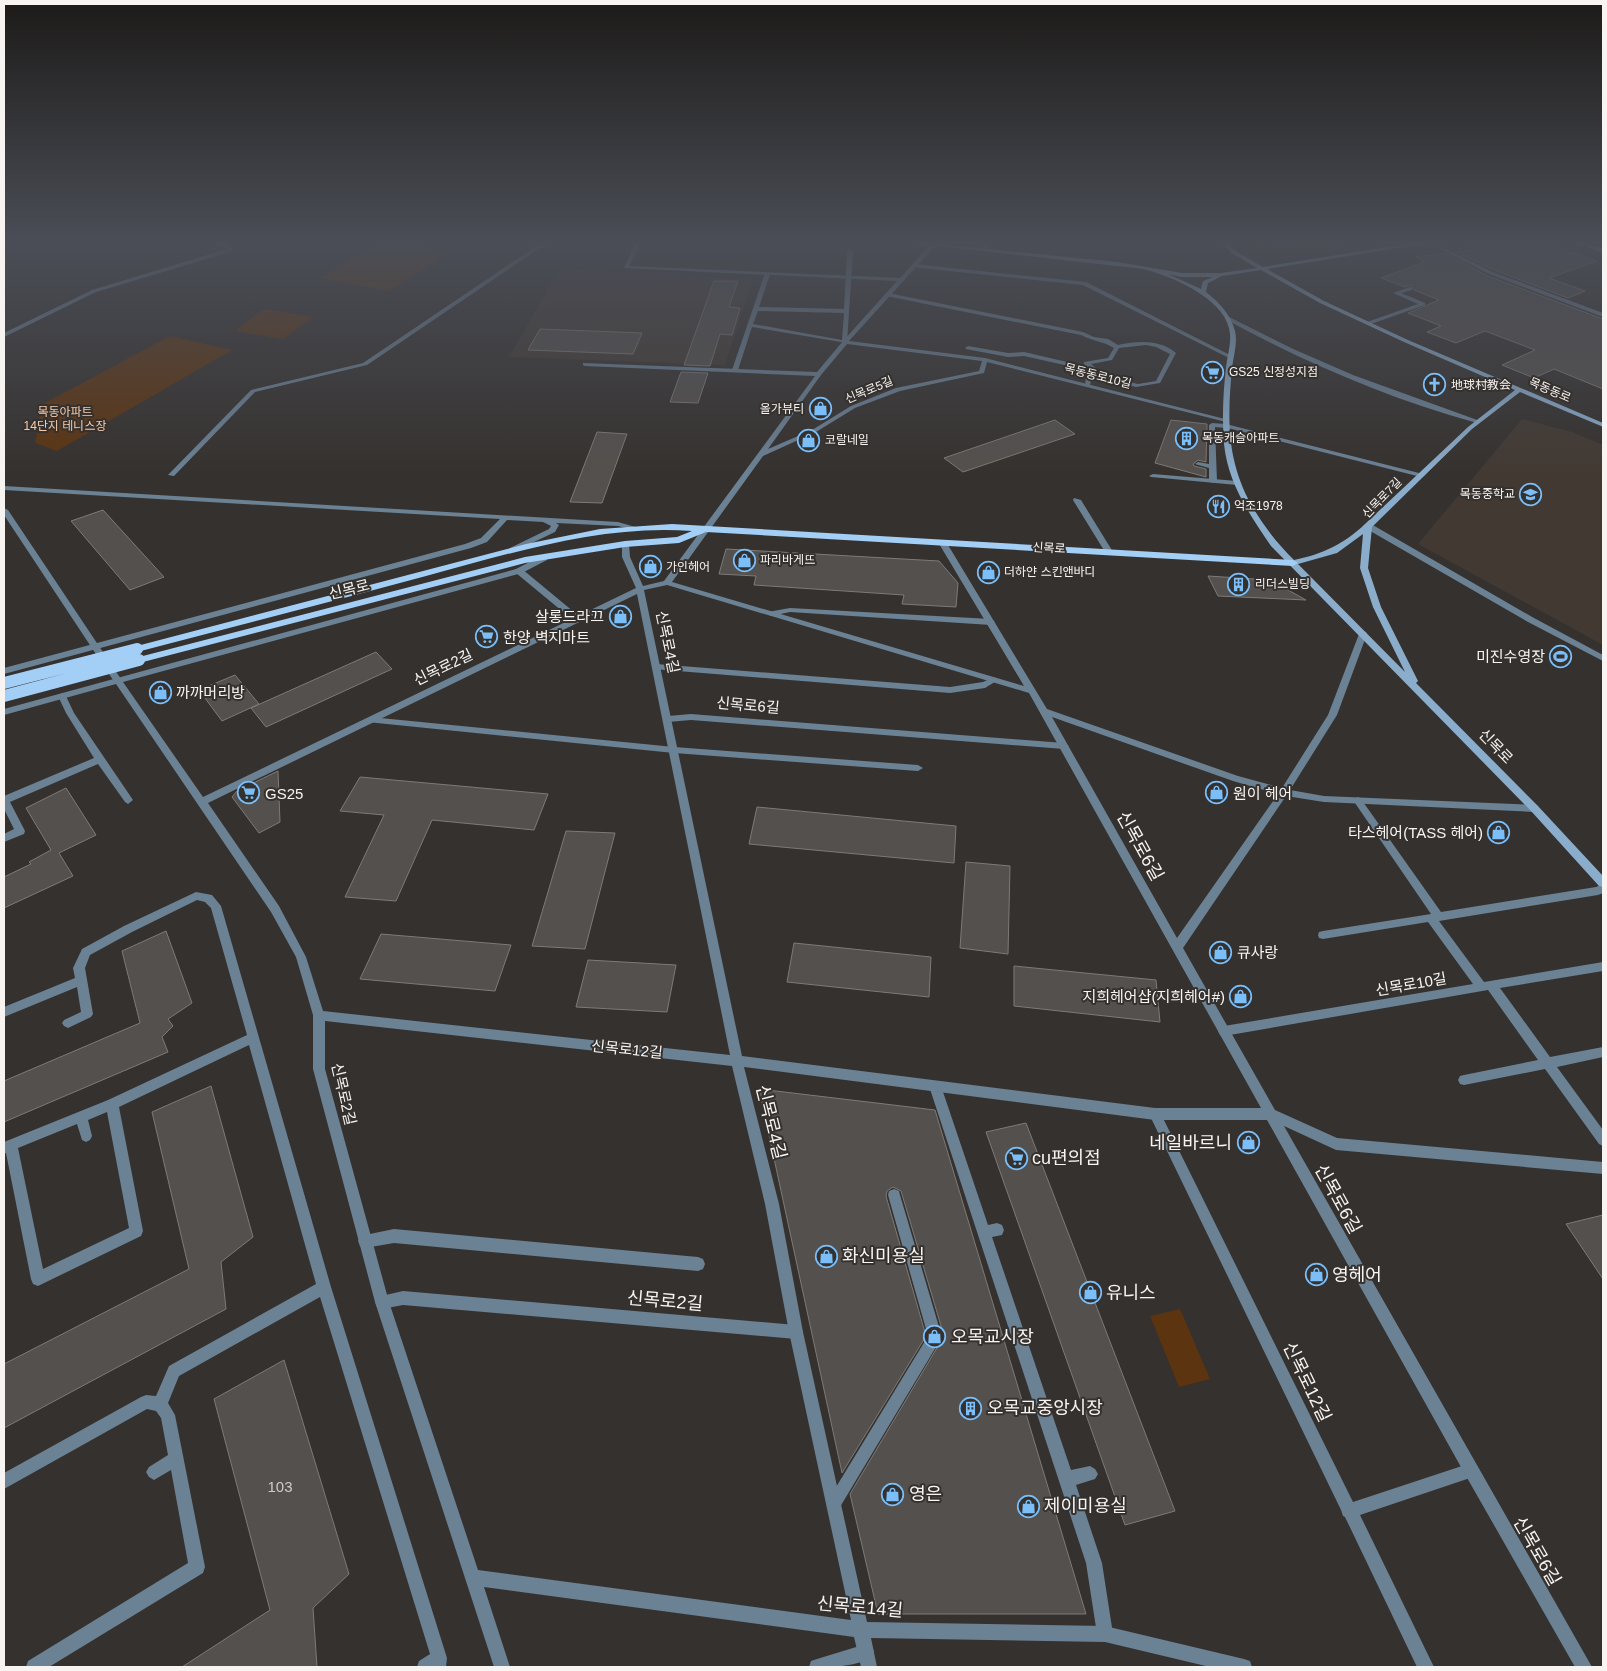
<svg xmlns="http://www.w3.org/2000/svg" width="1607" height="1671" font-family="Helvetica,'Noto Sans KR',sans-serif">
  <rect width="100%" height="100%" fill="#35312e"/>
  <path fill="#423932" d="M560 269 753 279 725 365 509 357Z
    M1522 419 1572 432 1603 445V645L1418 544Z"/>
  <path fill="#5c3410" d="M1242 241H1241H1377C1350 245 1281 262 1257 252 1252 250 1246 244 1242 241Z
    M395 243 450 252 389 291 319 278 375 246Z
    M264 309 314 317 283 339 235 331Z
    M170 336 232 350 57 451 35 443 43 404Z
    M1180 1309 1210 1379 1179 1387 1150 1316Z"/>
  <path fill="#54504d" stroke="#7e7a76" d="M1515 241 1544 243 1597 261 1549 278 1585 291 1568 298 1494 270 1456 252 1477 249 1471 246Z
    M1444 253 1488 276 1603 319V389L1554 369 1534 378 1502 365 1535 350 1485 331 1456 343 1427 332 1441 326 1408 313 1439 300 1414 290 1411 285 1405 287 1381 278 1424 262 1416 257Z
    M714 281H738L729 307 740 308 732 335 720 334 710 366 684 365Z
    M540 329 642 333 633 354 528 350Z
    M681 372 708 373 698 403 670 402Z
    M1055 420 1075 434 963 472 944 458Z
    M1171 420 1207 424 1206 462 1198 460 1193 464 1194 466 1206 469V477L1155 463Z
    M597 432 627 434 602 503 570 502Z
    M103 510 164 577 130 590 71 521Z
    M726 549 939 561 958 583 956 607 902 604 904 595 754 585 756 576 719 574Z
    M1208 576 1270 580 1306 600 1218 596Z
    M376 652 392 669 266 727 251 708Z
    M235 675 259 704 222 721 199 690Z
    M278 771 280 822 259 833 232 797 237 791Z
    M360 777 548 794 534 830 432 820 396 901 345 897 384 815 340 811Z
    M66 788 96 835 59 853 73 876 4 908V877L31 864 29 862 51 850 26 808Z
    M757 807 956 826 954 863 749 844Z
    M566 831 615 833 585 949 532 946Z
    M966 862 1010 866 1008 954 960 948Z
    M166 931 192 1003 168 1019 173 1026 162 1037 168 1052 4 1122V1081L140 1023 122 951Z
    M381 934 511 945 495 991 360 979Z
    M794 943 931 957 929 997 787 982Z
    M588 960 676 965 667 1012 576 1007Z
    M1014 966 1156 980 1160 1022 1014 1006Z
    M211 1086 253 1237 221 1262 226 1309 4 1428V1364L189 1269 152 1112Z
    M759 1089 935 1110 1086 1614H878L850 1494 944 1336 901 1191 893 1187 887 1191 886 1196 926 1336 842 1473Z
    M1026 1123 1175 1511 1125 1525 986 1132Z
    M1603 1215V1279L1566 1224Z
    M284 1360 349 1574 313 1608 317 1667H182L270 1610 214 1399Z"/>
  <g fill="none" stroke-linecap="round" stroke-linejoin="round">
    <path fill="#6b8194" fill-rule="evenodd" d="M215 241H220L233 249 230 252 96 292 4 337V333L92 290 227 249Z
      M546 241H552L537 250 532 249Z
      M986 241H991L988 250 985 252 982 250Z
      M1424 241H1430L1493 272 1603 313V317L1489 274Z
      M850 249 853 251 847 343 752 327 738 370 733 371 732 370 765 273 770 274 759 307 844 309 847 251ZM758 311 844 313 842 340 753 324Z
      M914 264 1086 282 1234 357 1229 358 1083 285 912 267V265Z
      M1410 287 1412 288V290L1401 293 1425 303V305L1371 324H1367V322L1418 304 1393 293Z
      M888 293 1083 332 1094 337 1108 339 1118 345C1138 341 1159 339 1176 353L1160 383 1136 387 1101 378 1084 364V362L1108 358 1114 348C1103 341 1092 341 1081 335L886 296V294ZM1146 345 1156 347 1170 354 1156 381 1138 384 1105 376 1091 364 1112 360 1119 348Z
      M1229 317 1291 348 1353 375 1480 421 1477 423C1390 399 1306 363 1227 320L1226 319Z
      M968 346 1008 353 1024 352 1080 365 1092 377 1090 385 1085 386 1086 377 1078 368 1024 356 1008 357 966 349 965 348Z
      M1226 424 1423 474 1425 475 1421 477 1224 427V425Z
      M1153 474 1237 481 1241 483 1237 485 1151 477 1149 476Z
      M1074 498 1081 500 1113 552 1112 554H1109L1105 552 1073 500Z
      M4 508 8 510 121 679 122 681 121 683H115L4 515Z
      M1365 524H1371L1534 618 1603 655V661L1528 622 1365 528Z
      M516 569H522L580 617V621H574L516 573Z
      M790 608 991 619 995 622 991 625 790 612 771 616 767 614 768 612Z
      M656 664 950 687 983 682 994 677 998 680 985 688 950 693 653 669 652 667 653 665Z
      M62 693 65 694 74 713 133 800 128 804 125 802 98 764 10 802 25 831 24 834 4 842V834L14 829 4 809V796L94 758 66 713 58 696Z
      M691 714 1064 743 1069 746 1064 749 691 720 668 722 663 719 668 716Z
      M370 717 674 747 918 765 923 768 918 771 674 753 367 722 365 720Z
      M1358 797 1361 799 1441 912 1596 887 1603 884V893L1598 895 1439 921 1484 982 1603 962V971L1500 988 1550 1057 1603 1047V1057L1557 1067 1603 1130V1146L1599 1144 1545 1069 1464 1085 1460 1084 1458 1080 1460 1076 1464 1075 1538 1060 1488 990 1224 1036 1220 1035 1218 1031 1220 1027 1224 1026 1473 984 1428 922 1323 939 1319 938 1318 935 1319 932 1323 931 1431 914 1355 803 1353 801 1355 799Z
      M196 892 212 895 221 906 331 1287 447 1658 446 1667H417L419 1661 430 1654 320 1297 179 1376 168 1403 175 1415 205 1567 203 1573 49 1667H26L28 1661 188 1563 171 1470 154 1480 149 1477 146 1472 149 1467 168 1455 161 1418 156 1411 147 1409 4 1489V1473L141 1397 146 1395 156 1396 169 1366 316 1284 249 1045 119 1107 143 1231 141 1236 38 1286 33 1284 31 1279 6 1153 4 1154V1142L108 1100 247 1035 211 908 205 902 197 900 132 932 90 955 85 968 93 1014 91 1017 68 1028 64 1026 62 1023 64 1020 81 1012 77 987 4 1017V1007L75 978 73 968 82 949 124 926ZM107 1112 129 1228 43 1269 18 1148 77 1124 82 1140 86 1142 90 1140 92 1136 88 1120Z
      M935 1081 939 1082 941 1086 988 1225 997 1223 1002 1225 1004 1230 1002 1235 992 1237 1071 1470 1090 1466 1095 1469 1098 1474 1095 1479 1076 1485 1102 1563 1113 1634 1111 1640 1105 1642 1099 1640 1097 1634 1086 1563 929 1086 931 1082Z
      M1155 1108 1159 1110 1353 1502 1471 1463 1476 1466 1479 1471 1476 1476 1360 1515 1434 1667H1417L1345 1517 1343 1516 1341 1510 1151 1118 1149 1114 1151 1110Z
      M894 1189 899 1191 900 1195 942 1337 840 1507 835 1510 830 1507 827 1502 830 1497 928 1336 888 1195 889 1191Z
      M394 1229 698 1257 703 1259 705 1264 703 1269 698 1271 394 1243 365 1248 360 1246 358 1241 360 1236Z
      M403 1291 796 1325 801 1327 803 1332 801 1337 796 1339 403 1305 382 1309 377 1307 375 1302 377 1297Z
      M866 1644 872 1646 874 1652 872 1658C851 1667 831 1668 809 1667L811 1661 817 1659Z"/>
    <path fill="#6b8194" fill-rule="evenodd" d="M636 241H642L629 266 900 278 931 244H935V246L849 341 985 358 1229 420 1226 422 987 362 984 373 900 391 855 408 816 432 763 456 672 582 1024 686 938 542 942 540H945L1047 709 1238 776 1282 788 1328 715 1359 634 1363 631 1366 632 1367 634 1337 715 1290 790 1324 796 1537 805 1539 808 1534 812 1324 802 1286 796 1183 948 1275 1110 1337 1138 1603 1162V1174L1336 1150 1284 1126 1592 1667H1575L1466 1476 1267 1120H1155L744 1067 779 1204 803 1332 867 1622 1105 1626 1244 1659 1250 1661 1252 1667H1210L1105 1642 871 1638 877 1667H861L854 1637 484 1587 510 1667H494L375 1302 313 1069V1015L296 957 271 912 116 684 4 715V709L516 569 541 556H547V560L522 573 123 682 203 797 636 588 622 557V542H625L629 544 630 557 643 586 664 581 815 376 585 366 583 365V363L817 372 843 341 897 281 624 268ZM847 344 982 361 979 371 896 388 851 406 812 430 768 449 821 375ZM667 585 1029 693 1261 1108H1155L742 1056 644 590ZM637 594 730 1055 323 1011 306 957 279 906 208 803ZM1052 717 1233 781 1278 794 1177 938ZM325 1021 732 1066 765 1204 789 1332 851 1620 478 1570 389 1302 325 1069Z
      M535 247 538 249 537 250 367 365 255 392 174 476 168 475 251 390 363 363Z
      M1212 423 1226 424 1229 426 1226 428 1215 427 1217 481 1213 483 1209 481V468L1195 464 1198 462 1209 464V425Z
      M4 486 618 522 639 528 635 530 618 526 556 523 559 525 555 532 513 552H510V548L549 529 551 526 543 522 507 520 487 542 471 548 4 674V668L465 544 481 538 500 519 4 490Z"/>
    <path fill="#8badcc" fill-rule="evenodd" d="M894 241H908L1117 262 1182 273H1221L1257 268 1233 254 1219 241H1224L1237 252 1263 267 1423 241H1432L1430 243 1267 269 1324 301 1408 340 1603 423V427L1601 426 1520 392 1472 429 1372 527 1368 568 1381 607 1418 681 1416 683 1537 805 1603 876V887L1599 886 1531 811 1271 546C1249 514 1228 483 1224 444 1222 418 1223 393 1226 368 1227 357 1231 345 1230 334 1228 301 1177 279 1151 271 1140 268 1128 267 1117 266ZM1261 270 1320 303 1404 342 1515 390 1468 427 1365 524C1344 544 1323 554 1294 560 1268 534 1244 501 1235 464 1227 433 1229 400 1232 369 1233 358 1238 342 1235 331 1231 315 1219 302 1206 292L1208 283 1222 276ZM1168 274 1182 277H1213L1203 281 1201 289ZM1363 534 1360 568 1373 607 1405 672 1298 564 1337 553Z
      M1573 241H1579L1603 249V253Z"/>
    <path fill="#a3cff7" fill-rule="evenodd" d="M672 524 1293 560 1298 563 1293 566 706 532 679 543 625 547 525 563 139 663 134 660 139 657 525 557 625 541 677 537 692 531C602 524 512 553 426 576 330 602 233 627 137 652L132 649 133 647 526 544 600 529Z"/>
    <path stroke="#a3cff7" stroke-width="12" d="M4 683 137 649
      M4 696 139 660"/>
  </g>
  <linearGradient id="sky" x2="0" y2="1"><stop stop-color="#1d1b19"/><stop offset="0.51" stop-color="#4b4e57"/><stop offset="1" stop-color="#4b4e57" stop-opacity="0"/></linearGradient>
  <rect width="1607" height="475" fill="url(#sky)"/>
  <defs>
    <symbol id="supermarket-ring" viewBox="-11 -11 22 22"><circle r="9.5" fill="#35312e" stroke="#7bbef8" stroke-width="1.5"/><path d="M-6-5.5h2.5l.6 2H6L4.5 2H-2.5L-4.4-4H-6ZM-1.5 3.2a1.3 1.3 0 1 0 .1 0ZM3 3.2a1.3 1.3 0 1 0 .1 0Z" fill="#7bbef8"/></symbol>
    <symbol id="church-ring" viewBox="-11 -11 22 22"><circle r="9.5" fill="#35312e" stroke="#7bbef8" stroke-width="1.5"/><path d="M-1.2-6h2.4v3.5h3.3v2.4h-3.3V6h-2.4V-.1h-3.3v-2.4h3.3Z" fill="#7bbef8"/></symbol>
    <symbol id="shop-ring" viewBox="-11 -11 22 22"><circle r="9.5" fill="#35312e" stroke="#7bbef8" stroke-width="1.5"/><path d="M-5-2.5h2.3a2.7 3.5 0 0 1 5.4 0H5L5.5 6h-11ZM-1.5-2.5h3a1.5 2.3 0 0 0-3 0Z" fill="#7bbef8"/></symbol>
    <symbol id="building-ring" viewBox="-11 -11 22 22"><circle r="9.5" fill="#35312e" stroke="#7bbef8" stroke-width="1.5"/><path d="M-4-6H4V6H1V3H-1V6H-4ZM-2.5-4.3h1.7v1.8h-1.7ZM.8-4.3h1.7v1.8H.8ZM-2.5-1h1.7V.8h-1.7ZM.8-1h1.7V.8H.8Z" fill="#7bbef8"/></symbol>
    <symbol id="school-ring" viewBox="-11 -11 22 22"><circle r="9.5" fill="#35312e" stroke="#7bbef8" stroke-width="1.5"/><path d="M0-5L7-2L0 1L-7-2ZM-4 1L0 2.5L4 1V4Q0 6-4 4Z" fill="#7bbef8"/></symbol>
    <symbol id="restaurant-ring" viewBox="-11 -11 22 22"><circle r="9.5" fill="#35312e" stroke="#7bbef8" stroke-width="1.5"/><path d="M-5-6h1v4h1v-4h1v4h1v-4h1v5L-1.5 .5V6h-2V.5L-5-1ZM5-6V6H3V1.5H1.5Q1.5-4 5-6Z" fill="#7bbef8"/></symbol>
    <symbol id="stadium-ring" viewBox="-11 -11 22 22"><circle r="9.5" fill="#35312e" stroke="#7bbef8" stroke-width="1.5"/><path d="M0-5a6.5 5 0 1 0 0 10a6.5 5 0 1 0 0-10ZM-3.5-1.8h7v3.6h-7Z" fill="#7bbef8"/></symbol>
  </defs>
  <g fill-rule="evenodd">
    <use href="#supermarket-ring" x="1200" y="360" width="25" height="25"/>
    <use href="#church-ring" x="1422" y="372" width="25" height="25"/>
    <use href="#shop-ring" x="808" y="396" width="25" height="25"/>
    <use href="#building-ring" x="1174" y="426" width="25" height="25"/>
    <use href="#shop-ring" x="796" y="428" width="25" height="25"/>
    <use href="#school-ring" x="1518" y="482" width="25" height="25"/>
    <use href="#restaurant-ring" x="1206" y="494" width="25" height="25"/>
    <use href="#shop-ring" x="732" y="548" width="25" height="25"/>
    <use href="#shop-ring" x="638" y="554" width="25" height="25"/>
    <use href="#shop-ring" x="976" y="560" width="25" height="25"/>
    <use href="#building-ring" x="1226" y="572" width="25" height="25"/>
    <use href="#shop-ring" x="608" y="604" width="25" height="25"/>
    <use href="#supermarket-ring" x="474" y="624" width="25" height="25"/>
    <use href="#stadium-ring" x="1548" y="644" width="25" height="25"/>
    <use href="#shop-ring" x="148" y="680" width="25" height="25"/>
    <use href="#supermarket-ring" x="236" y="780" width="25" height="25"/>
    <use href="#shop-ring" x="1204" y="780" width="25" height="25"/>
    <use href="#shop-ring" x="1486" y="820" width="25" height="25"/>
    <use href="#shop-ring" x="1208" y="940" width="25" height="25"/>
    <use href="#shop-ring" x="1228" y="984" width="25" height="25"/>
    <use href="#shop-ring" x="1236" y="1130" width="25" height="25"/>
    <use href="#supermarket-ring" x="1004" y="1146" width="25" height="25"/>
    <use href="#shop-ring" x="814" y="1244" width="25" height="25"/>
    <use href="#shop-ring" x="1304" y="1262" width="25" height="25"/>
    <use href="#shop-ring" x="1078" y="1280" width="25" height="25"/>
    <use href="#shop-ring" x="922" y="1324" width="25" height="25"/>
    <use href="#building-ring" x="958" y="1396" width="25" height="25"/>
    <use href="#shop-ring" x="880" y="1482" width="25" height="25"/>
    <use href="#shop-ring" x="1016" y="1494" width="25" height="25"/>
  </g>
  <g text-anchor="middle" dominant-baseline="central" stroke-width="4" stroke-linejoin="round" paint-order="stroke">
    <g font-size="12" fill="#f7f4f2" stroke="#35312e" text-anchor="start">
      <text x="1229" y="372">GS25 신정성지점</text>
      <text x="1451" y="385">地球村教会</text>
      <text x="804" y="409" text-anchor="end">올가뷰티</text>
      <text x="1202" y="438">목동캐슬아파트</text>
      <text x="825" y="440">코랄네일</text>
      <text x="1515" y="494" text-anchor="end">목동중학교</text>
      <text x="1234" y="506">억조1978</text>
      <text x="760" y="560">파리바게뜨</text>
      <text x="666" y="567">가인헤어</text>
      <text x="1004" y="572">더하얀 스킨앤바디</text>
      <text x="1255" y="584">리더스빌딩</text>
    </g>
    <g font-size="12" fill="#f7f4f2" stroke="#35312e">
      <text transform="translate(1098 376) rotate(14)">목동동로10길</text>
      <text transform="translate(869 390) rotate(-23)">신목로5길</text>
      <text transform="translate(1550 390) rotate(23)">목동동로</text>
      <text transform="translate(1382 498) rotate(-46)">신목로7길</text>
      <text transform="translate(1049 548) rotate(3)">신목로</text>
    </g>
    <g font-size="12" fill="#f9cba9" stroke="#35312e">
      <text x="65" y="412">목동아파트<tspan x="65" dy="14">14단지 테니스장</tspan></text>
    </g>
    <g font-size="15" fill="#f7f4f2" stroke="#35312e">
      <text transform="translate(349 589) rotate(-14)">신목로</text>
      <text transform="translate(668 642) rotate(78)">신목로4길</text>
      <text transform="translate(443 667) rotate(-26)">신목로2길</text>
      <text transform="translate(748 705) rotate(5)">신목로6길</text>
      <text transform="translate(1496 746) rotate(46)">신목로</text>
      <text transform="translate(1411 984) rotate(-10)">신목로10길</text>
      <text transform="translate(627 1049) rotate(6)">신목로12길</text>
      <text transform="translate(344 1094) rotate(77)">신목로2길</text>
    </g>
    <g font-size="15" fill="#f7f4f2" stroke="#35312e" text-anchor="start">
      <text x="604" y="616" text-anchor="end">살롱드라끄</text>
      <text x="503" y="637">한양 벽지마트</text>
      <text x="1545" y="656" text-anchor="end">미진수영장</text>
      <text x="176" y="692">까까머리방</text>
      <text x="265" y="793">GS25</text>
      <text x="1233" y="793">원이 헤어</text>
      <text x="1483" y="832" text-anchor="end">타스헤어(TASS 헤어)</text>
      <text x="1237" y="952">큐사랑</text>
      <text x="1225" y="996" text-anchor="end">지희헤어샵(지희헤어#)</text>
    </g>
    <g font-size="15" fill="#cecbc9">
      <text x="280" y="1486">103</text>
    </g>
    <g font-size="18" fill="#f7f4f2" stroke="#35312e">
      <text transform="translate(1140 846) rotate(61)">신목로6길</text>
      <text transform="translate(771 1122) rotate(76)">신목로4길</text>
      <text transform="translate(1338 1199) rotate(61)">신목로6길</text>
      <text transform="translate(665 1301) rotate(5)">신목로2길</text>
      <text transform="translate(1307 1382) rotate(64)">신목로12길</text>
      <text transform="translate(1537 1551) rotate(60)">신목로6길</text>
      <text transform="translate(860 1607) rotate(5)">신목로14길</text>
    </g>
    <g font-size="18" fill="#f7f4f2" stroke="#35312e" text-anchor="start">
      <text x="1232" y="1143" text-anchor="end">네일바르니</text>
      <text x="1032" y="1158">cu편의점</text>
      <text x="842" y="1256">화신미용실</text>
      <text x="1332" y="1275">영헤어</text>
      <text x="1106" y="1293">유니스</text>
      <text x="951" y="1337">오목교시장</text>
      <text x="987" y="1408">오목교중앙시장</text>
      <text x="909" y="1494">영은</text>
      <text x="1044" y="1506">제이미용실</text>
    </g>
  </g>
  <rect width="1607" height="1671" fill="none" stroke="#f7f4f2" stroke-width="10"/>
</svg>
